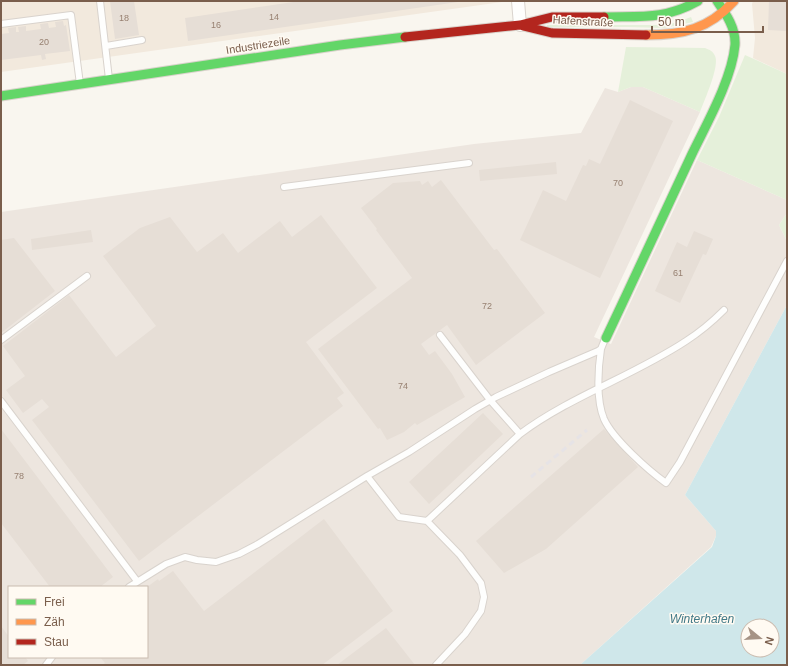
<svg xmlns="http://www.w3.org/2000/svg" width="788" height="666" font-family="Helvetica,sans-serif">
  <rect width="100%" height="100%" fill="#f9f6ef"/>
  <path fill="#f2e9dd" d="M1 1H503L502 2 1 72Z
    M753 1H787V74L753 58 755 38 752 4Z"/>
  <path fill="#ede6df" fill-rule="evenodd" d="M631 87H643L700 112 594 337 611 344 697 160 787 200V213L779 225 787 241V305L685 495 716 531V536L711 547 580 665H1V212L474 144 581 133 605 88 618 92ZM9 587H147V657H9Z"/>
  <path fill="#e5f0da" d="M691 17 693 22 664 28 628 27H547V25H656L675 23Z
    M626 47 705 48C710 50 713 51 715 56 720 66 704 101 700 112L643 87H631L618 92Z
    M745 55 787 74V200L697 160 719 117Z
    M787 213V241L779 225Z"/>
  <path fill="#cfe7ea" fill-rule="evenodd" d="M787 305V665H580L712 547 716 536V531L685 495ZM748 626H772V650H748Z"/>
  <path fill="#e6ded6" d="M110 1H134L139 35 115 39Z
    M300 1H458V2L188 41 185 18Z
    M769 1H787V31L768 30Z
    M63 21 64 26 66 25 70 51 45 54 46 59 42 60 41 55 1 60V34L9 33 8 28 16 27V32H19L18 27 26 26V31L41 29 40 24 48 23 49 28 56 27 55 22Z
    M630 100 673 121 600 278 520 240 543 190 566 201 583 165 586 166 589 159 600 164Z
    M556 162 557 174 480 181 479 170Z
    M441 180 494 250 497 249 545 313 476 365 447 325 421 344 429 355 435 351 452 374 465 397 417 425 415 423 404 432 387 440 380 428 378 429 318 349 412 278 376 230 377 229 361 208 393 183 420 181 422 185 428 181 432 187Z
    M321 215 377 288 306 342 344 393 337 398 343 406 139 561 32 420 49 407 42 399 23 413 6 390 25 376 3 346 69 295 116 357 156 326 103 256 140 228 170 217 197 252 223 233 238 253 280 221 292 237Z
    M91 230 93 242 32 250 31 239Z
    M694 231 713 239 706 255 703 254 680 303 655 291 677 242 687 247Z
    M14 238 55 291 1 333V240Z
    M483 413 503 434 429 504 409 482Z
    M1 429 113 577 100 587H50L1 523Z
    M604 429 638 467 546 549 504 573 476 541Z
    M324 519 393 611 322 665H102L105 663 100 657H147V587L158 579 159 581 173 571 204 611Z
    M1 626 9 637V657H25L28 661 23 665H1Z
    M386 628 415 665H337Z"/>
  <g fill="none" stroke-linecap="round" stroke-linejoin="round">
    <defs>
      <path id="lane" d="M100 1 109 79
        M1 24 71 15 80 84
        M106 46 142 40
        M284 187 469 163
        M440 335 490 400 520 434
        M1 340 87 276
        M601 349C598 369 596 400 604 419 613 439 648 470 666 483L680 462 787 261
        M1 401 137 581
        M367 476 399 517 427 521 520 434C571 396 633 376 686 341 700 332 712 322 724 310
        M427 521 460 555 481 583 484 597 481 611 465 634 436 665
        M129 587 166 564 185 557 197 560 216 562 239 554 258 544 367 476 409 452 475 409 496 397 549 372 598 351 601 349 605 339
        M46 665 52 657"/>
      <path id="street" d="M518 1 520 25"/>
      <path id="fast" d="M604 17C640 16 664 20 698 1
        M1 96 340 45 405 37
        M606 338C635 277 663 216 692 154 707 123 732 79 735 45 736 28 726 14 717 1"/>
      <path id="slow" d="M646 35C683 35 709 29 734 1"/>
      <path id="jam" d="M523 26 552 33 646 35
        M405 37 520 25 552 17H604"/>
    </defs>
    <use href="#lane" stroke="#d9d3cd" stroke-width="8"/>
    <use href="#street" stroke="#d9d3cd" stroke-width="14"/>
    <use href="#fast" stroke="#d9d2cb" stroke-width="11"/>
    <use href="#slow" stroke="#d9d2cb" stroke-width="11"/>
    <use href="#jam" stroke="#d9d2cb" stroke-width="11"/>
    <use href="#lane" stroke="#fefefd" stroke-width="6"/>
    <use href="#street" stroke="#fefefd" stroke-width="12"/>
    <use href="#fast" stroke="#63d668" stroke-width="9"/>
    <use href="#slow" stroke="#ff974d" stroke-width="9"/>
    <use href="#jam" stroke="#b3261e" stroke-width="9"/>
    <path stroke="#e6e3e6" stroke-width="3" stroke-dasharray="6 4" stroke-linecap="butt" d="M531 477 587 430"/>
  </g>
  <g text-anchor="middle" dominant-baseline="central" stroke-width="3" stroke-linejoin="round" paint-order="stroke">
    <g font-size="9" fill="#978071">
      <text x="274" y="17">14</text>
      <text x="124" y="18">18</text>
      <text x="216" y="25">16</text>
      <text x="44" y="42">20</text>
      <text x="618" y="183">70</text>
      <text x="678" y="273">61</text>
      <text x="487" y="306">72</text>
      <text x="403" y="386">74</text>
      <text x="19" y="476">78</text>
    </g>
    <g font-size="11" fill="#7a5e4c" stroke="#fffaf2">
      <text transform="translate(583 21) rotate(3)">Hafenstraße</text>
      <text transform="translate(258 45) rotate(-9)">Industriezeile</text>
    </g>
    <g font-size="12" font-style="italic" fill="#417987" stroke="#fffaf2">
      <text x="702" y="619">Winterhafen</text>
    </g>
  </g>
  <rect width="788" height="666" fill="none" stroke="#7a5e4c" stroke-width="4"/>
  <rect x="8" y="586" width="140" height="72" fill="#fffaf2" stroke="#cabcb0"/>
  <rect x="16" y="599" width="20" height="6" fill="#63d668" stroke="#cabcb0"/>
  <text x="44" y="606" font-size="12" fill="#7a5e4c">Frei</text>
  <rect x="16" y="619" width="20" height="6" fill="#ff974d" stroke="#cabcb0"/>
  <text x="44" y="626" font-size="12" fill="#7a5e4c">Zäh</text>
  <rect x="16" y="639" width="20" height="6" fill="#b3261e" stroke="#cabcb0"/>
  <text x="44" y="646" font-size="12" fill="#7a5e4c">Stau</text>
  <g transform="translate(760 638) rotate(108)"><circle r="19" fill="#fffaf2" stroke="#cabcb0"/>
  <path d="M0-3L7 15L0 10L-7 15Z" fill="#a69385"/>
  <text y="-6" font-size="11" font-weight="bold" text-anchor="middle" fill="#7a5e4c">N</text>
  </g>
  <path d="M652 26v6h111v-6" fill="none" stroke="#7a5e4c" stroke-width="2"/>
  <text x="658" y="26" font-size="12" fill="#7a5e4c" stroke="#fffaf2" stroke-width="3" paint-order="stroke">50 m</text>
</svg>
